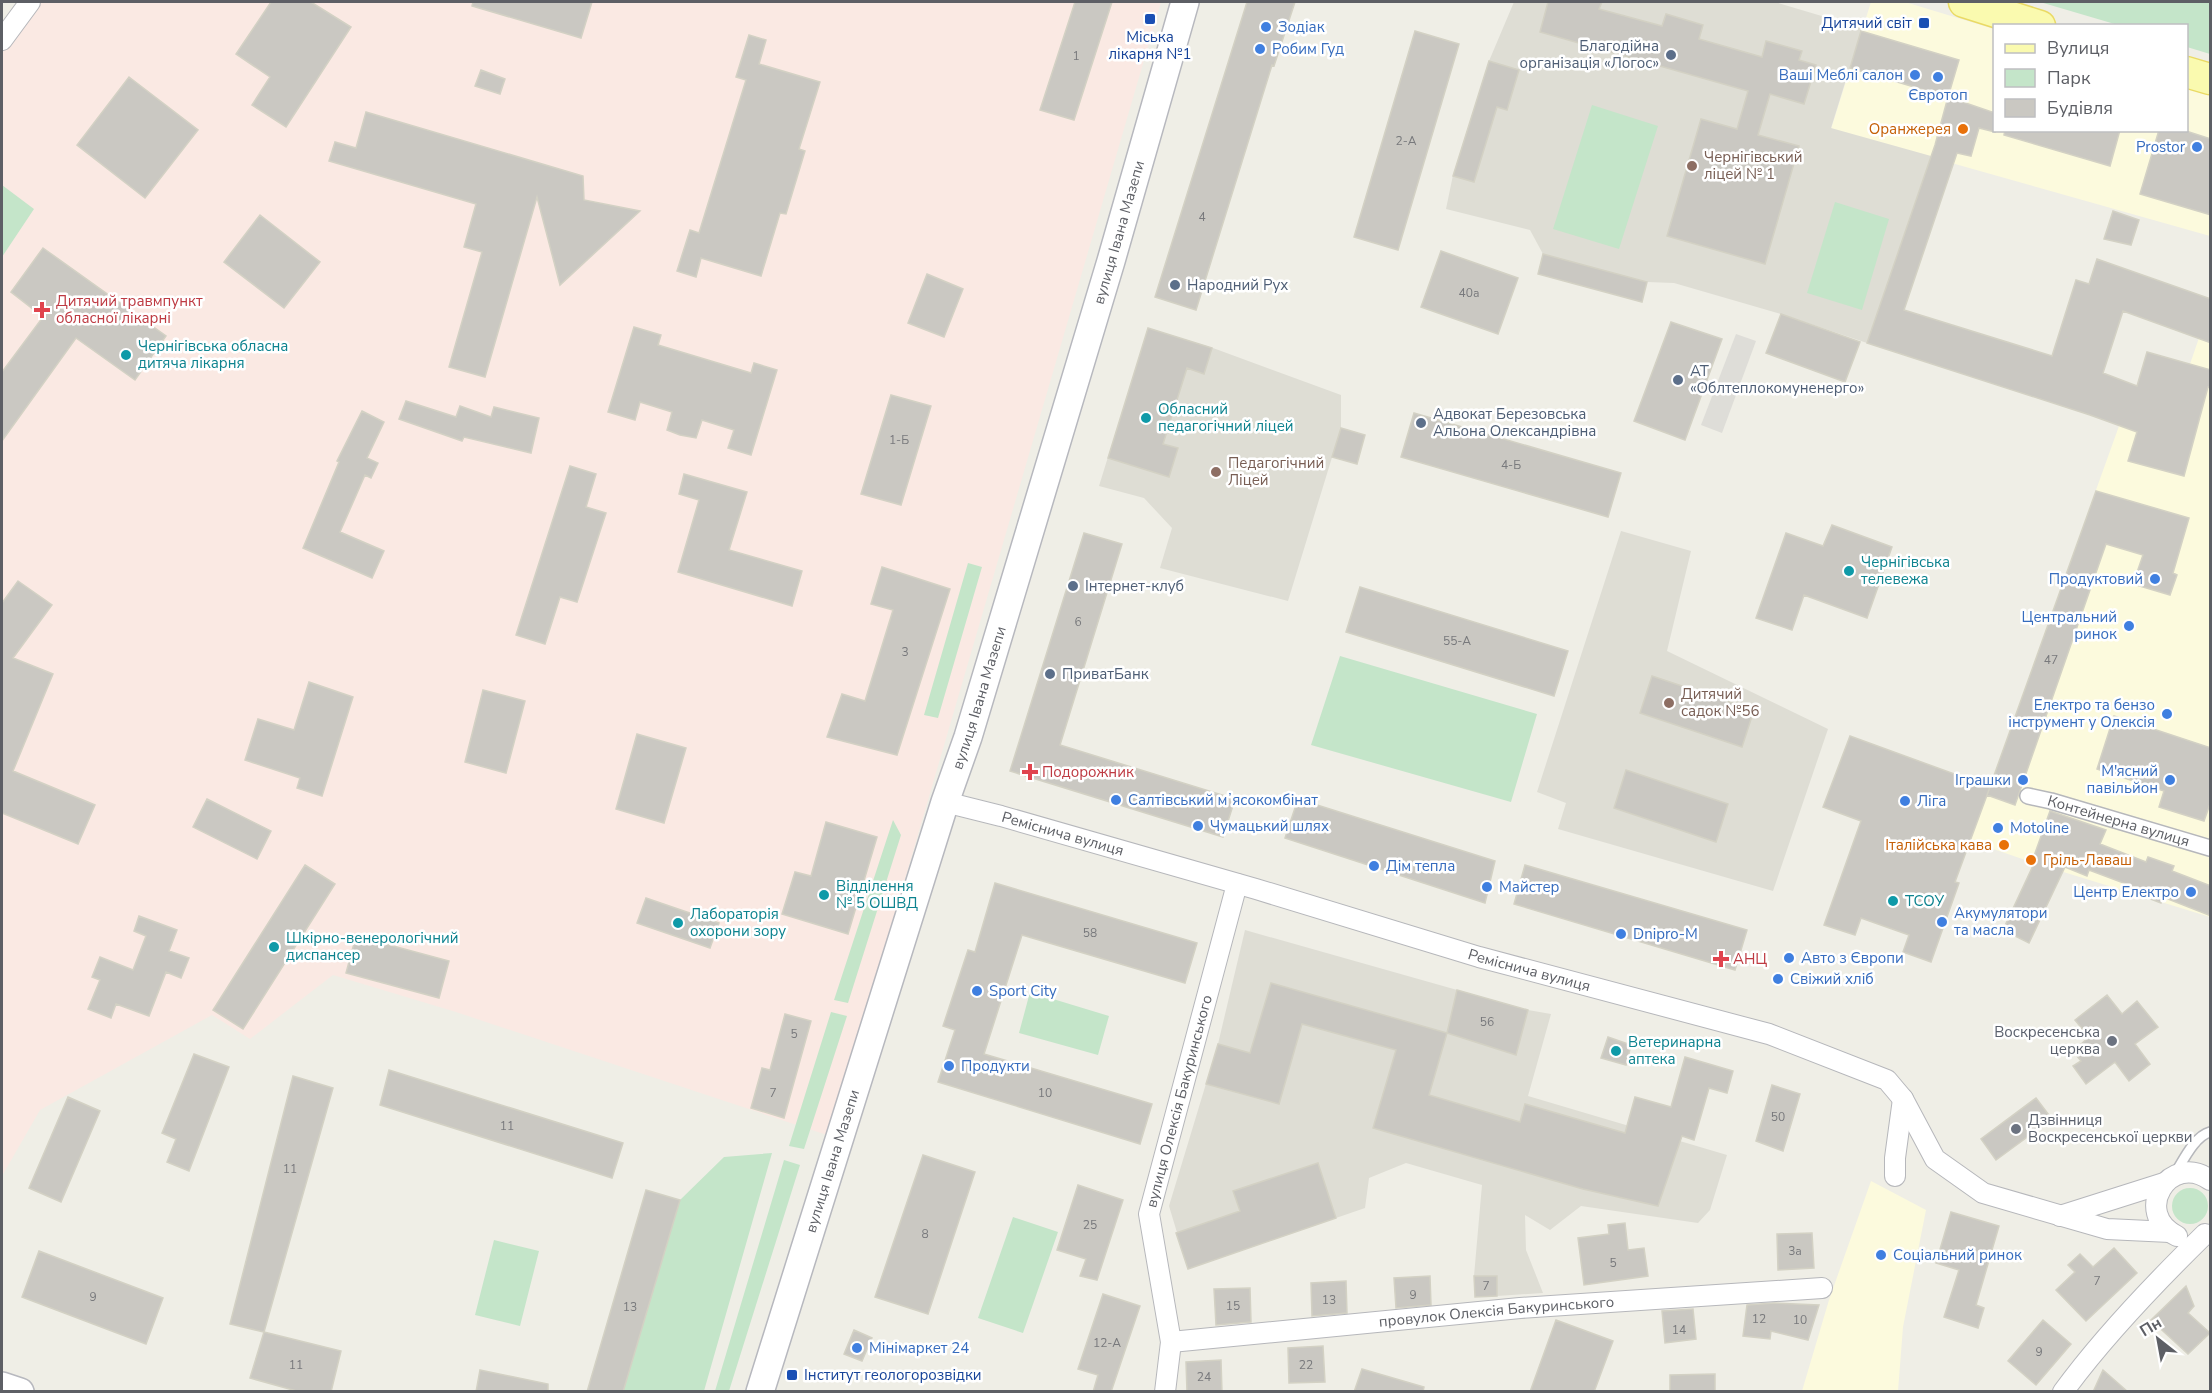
<svg xmlns="http://www.w3.org/2000/svg" width="2212" height="1393" font-family="'Nunito Sans',sans-serif">
  <rect width="100%" height="100%" fill="#efeee6"/>
  <path fill="#fcfadd" d="M1871 2H1905L1994 29V130H2186L2187 88 2210 95V236L1831 129Z
    M2210 306V917L2034 863 1970 841 2119 426 2137 386 2190 364Z
    M1871 1181 1926 1210 1903 1327 1898 1391H1802L1829 1300Z"/>
  <path fill="#deddd8" d="M1736 334 1756 341 1722 433 1701 425Z"/>
  <path fill="#deddd4" d="M1514 2H1775L1862 28 1831 128 1931 156 1867 343 1781 314 1674 283 1647 282 1543 254 1530 230 1446 209 1453 175 1489 61Z
    M1148 328 1213 348 1341 395V428L1288 601 1160 568 1172 528 1144 498 1099 486Z
    M1621 531 1691 551 1667 651 1828 729 1773 891 1558 829 1566 803 1537 792Z
    M1245 930 1528 1010 1551 1014 1528 1096 1727 1155 1710 1210 1698 1223 1581 1206 1550 1230 1525 1215 1526 1250 1543 1293 1497 1296V1276H1474L1482 1185 1406 1163 1369 1178 1365 1208 1188 1269 1169 1206 1218 1044Z"/>
  <path fill="#fae9e3" d="M39 2H1161L830 1136 456 1012 333 975 250 1039 212 1015 40 1110 2 1176V53Z"/>
  <path fill="#c4e5c9" d="M2040 2H2210V54L2187 47 2186 26 2118 25Z
    M1592 105 1658 126 1619 249 1553 229Z
    M2 185 34 209 2 257Z
    M1835 202 1889 219 1862 310 1807 293Z
    M968 563 982 567 938 718 924 715Z
    M1340 656 1537 714 1511 802 1311 745Z
    M893 820 901 835 848 1003 834 1000Z
    M1030 992 1109 1016 1098 1055 1019 1033Z
    M831 1012 847 1016 804 1149 789 1146Z
    M772 1153 704 1391H623L680 1200 724 1157Z
    M784 1160 800 1165 729 1391H715Z
    M2172 1206a18 18 0 1 1 36 0a18 18 0 1 1-36 0Z
    M1013 1217 1058 1232 1023 1333 978 1318Z
    M494 1240 539 1251 520 1326 475 1315Z"/>
  <path fill="#cac8c2" stroke="#d3d1c4" stroke-width="1.5" d="M271 2H311L351 27 286 127 252 105 270 77 236 54Z
    M473 2H592L581 38 472 6Z
    M1075 2H1112L1074 120 1040 110Z
    M1247 2H1295L1274 66 1272 65 1196 310 1155 297Z
    M1548 2H1602L1599 9 1662 26 1666 14 1703 25 1699 39 1762 57 1766 41 1802 51 1799 60 1816 65 1804 104 1770 94 1758 135 1799 146 1765 264 1667 236 1701 119 1737 129 1748 91 1540 32Z
    M1415 31 1459 44 1398 250 1354 237Z
    M1861 31 1959 60 1948 97 1850 68Z
    M749 35 766 40 759 64 820 82 799 149 805 151 786 214 780 213 761 276 701 258 696 277 677 271 690 230 699 233 746 80 736 77Z
    M1489 61 1519 70 1507 110 1497 107 1474 182 1453 176Z
    M481 70 505 79 500 94 475 86Z
    M129 77 198 130 145 198 77 145Z
    M1948 97 1995 113V132L1979 128 1971 156 1957 153 1904 310 2052 356 2076 280 2089 284 2097 259 2211 299V343L2123 311 2103 373 2137 386 2147 352 2211 370V388L2208 387 2184 476 2128 461 2137 432 2090 415 1867 343 1935 145Z
    M366 112 583 176 584 200 640 211 560 285 537 197 485 377 449 367 482 252 464 247 476 204 329 161 335 142 356 148Z
    M2005 130H2120L2110 166 2004 135Z
    M2159 130H2183L2211 139V215L2140 194Z
    M2113 211 2139 220 2131 245 2104 239Z
    M260 215 320 262 284 308 224 262Z
    M43 248 166 336 135 380 76 338 2 441V372L43 317 11 292Z
    M1441 251 1518 278 1498 334 1421 307Z
    M1543 254 1647 282 1642 302 1538 274Z
    M927 274 963 289 944 337 908 323Z
    M1781 314 1860 342 1845 382 1766 353Z
    M1671 322 1722 339 1685 440 1634 421Z
    M634 327 661 335 658 345 751 373 754 363 777 370 751 455 728 448 734 430 702 420 696 438 680 435 667 430 672 412 640 402 635 420 608 412Z
    M1148 328 1212 348 1204 374 1187 368 1163 444 1178 448 1169 477 1108 458Z
    M891 395 931 406 901 505 861 494Z
    M406 401 456 417 460 406 491 417 494 407 539 418 531 453 464 437 462 441 399 419Z
    M362 411 384 422 367 458 378 463 371 478 365 475 340 532 384 551 372 578 303 548 339 462 337 461Z
    M1414 413 1621 473 1608 517 1401 457Z
    M1341 428 1365 435 1357 464 1332 457Z
    M570 466 596 474 586 507 606 513 577 602 560 597 545 644 516 635Z
    M684 474 747 492 729 550 802 571 792 606 678 572 699 500 679 494Z
    M2096 491 2189 518 2173 573 2177 575 2170 595 2133 584 2143 555 2106 544 2015 805 1987 795Z
    M1832 525 1892 547 1867 618 1804 595 1792 630 1756 618 1786 533 1823 546Z
    M1084 533 1122 544 1060 745 1235 799 1223 837 1010 771Z
    M882 567 950 589 897 755 827 737 842 694 865 701 893 610 871 604Z
    M18 581 52 605 13 658 53 674 13 771 95 805 78 844 2 813V603Z
    M1360 587 1568 651 1554 696 1346 632Z
    M1652 676 1754 710 1742 747 1640 713Z
    M309 682 353 697 322 796 297 788 300 778 245 760 258 719 294 730Z
    M483 690 525 701 506 773 465 762Z
    M2114 716 2211 748V801L2204 821 2159 807 2164 791 2097 769Z
    M637 734 686 748 664 823 616 809Z
    M1850 736 1990 787 1955 882 1959 883 1931 962 1903 952 1909 935 1861 918 1855 935 1824 925 1861 821 1823 807Z
    M1626 770 1728 804 1716 842 1614 808Z
    M207 799 271 831 257 859 193 827Z
    M1298 799 1495 861 1485 903 1285 838Z
    M2050 811 2106 830 2100 844 2146 862 2148 857 2174 866 2172 871 2211 886V916L2163 897 2161 903 2135 893 2137 888 2089 870 2087 876 2065 867 2029 943 2003 930 2037 857 2034 856Z
    M826 822 877 837 848 934 782 914 795 872 811 876Z
    M305 865 335 884 243 1029 213 1010Z
    M1525 865 1747 930 1735 970 1514 904Z
    M995 883 1197 943 1185 983 1022 935 984 1054 1152 1104 1140 1144 938 1082 955 1030 943 1026 968 950 975 952Z
    M646 898 719 923 710 948 637 923Z
    M139 916 177 930 169 951 189 958 181 978 166 972 149 1016 116 1004 111 1018 88 1009 100 980 92 977 100 957 133 970 146 936 134 931Z
    M356 936 449 961 439 998 346 973Z
    M1271 983 1447 1033 1429 1095 1520 1122 1525 1104 1625 1133 1635 1097 1671 1107 1685 1057 1733 1071 1727 1093 1709 1088 1694 1140 1682 1136 1658 1206 1583 1189 1373 1128 1396 1050 1302 1024 1279 1104 1206 1084 1218 1044 1250 1053Z
    M1457 990 1528 1010 1516 1055 1447 1033Z
    M2107 995 2122 1014 2137 1001 2158 1027 2135 1044 2150 1064 2129 1081 2115 1062 2086 1084 2073 1066 2081 1061 2073 1051 2089 1037 2075 1020Z
    M785 1014 811 1021 784 1118 751 1108 762 1068 770 1070Z
    M1608 1037 1631 1045 1626 1065 1601 1058Z
    M194 1054 229 1067 189 1171 167 1162 176 1139 162 1133Z
    M389 1070 623 1143 612 1178 380 1105Z
    M293 1076 333 1088 264 1332 230 1324Z
    M1772 1085 1800 1094 1783 1151 1756 1141Z
    M68 1097 100 1111 61 1202 29 1188Z
    M2036 1098 2052 1119 1996 1160 1981 1139Z
    M923 1155 975 1172 928 1314 875 1297Z
    M1318 1163 1336 1218 1188 1269 1176 1233 1240 1211 1233 1191Z
    M1078 1185 1123 1200 1097 1280 1080 1276 1086 1259 1057 1250Z
    M646 1190 680 1200 623 1392H587Z
    M1951 1212 1999 1226 1976 1305 1984 1308 1978 1328 1944 1317 1959 1270 1936 1263Z
    M1625 1223 1628 1250 1644 1248 1648 1276 1584 1285 1578 1238 1609 1234 1608 1225Z
    M1812 1233 1814 1268 1778 1270 1777 1234Z
    M2114 1248 2137 1273 2086 1321 2056 1290 2075 1272 2068 1265 2080 1254 2093 1267Z
    M39 1251 163 1298 146 1344 22 1297Z
    M1430 1276 1431 1305 1396 1308 1394 1278Z
    M1474 1276H1497V1296L1475 1297Z
    M1346 1281 1347 1313 1312 1316 1311 1283Z
    M2186 1286 2194 1306 2188 1313 2210 1333 2188 1354 2151 1320Z
    M1250 1288 1251 1322 1216 1325 1214 1289Z
    M1103 1294 1140 1306 1111 1392H1093L1098 1375 1078 1369Z
    M1774 1303 1819 1305 1808 1340 1771 1331 1770 1339 1743 1336 1747 1305Z
    M1693 1309 1696 1339 1665 1343 1662 1311Z
    M1556 1320 1613 1341 1594 1392H1530Z
    M2043 1320 2071 1344 2036 1385 2008 1361Z
    M854 1330 872 1338 862 1361 844 1354Z
    M264 1332 341 1351 331 1392H300L250 1378Z
    M1323 1346 1325 1382 1289 1383 1288 1348Z
    M1221 1360 1222 1392H1187L1186 1362Z
    M1362 1369 1424 1387 1423 1392H1354Z
    M480 1370 548 1384V1392H476Z
    M2103 1370 2128 1392H2093Z
    M1715 1374V1392H1670V1375Z"/>
  <g fill="none" stroke-linecap="round" stroke-linejoin="round">
    <defs>
      <path id="service" d="M2176 1172C2184 1159 2195 1136 2210 1132"/>
      <g id="pedestrian">
        <path id="s1" d="M2028 796 2051 801 2210 848"/>
      </g>
      <g id="minor">
        <path d="M2 40 30 2"/>
        <path id="s2" d="M945 802 1001 816 1256 889 1479 957 1769 1034 1887 1080 1903 1099 1935 1159 1983 1193 2107 1229 2170 1232"/>
        <path d="M1895 1176V1158L1903 1099"/>
        <path d="M2060 1216 2164 1183"/>
        <path d="M2177 1236C2131 1213 2170 1151 2210 1180"/>
        <path id="s3" d="M1171 1342 1520 1308 1822 1288"/>
        <path id="s4" d="M1165 1392 1171 1342 1149 1214 1237 884"/>
        <path d="M2063 1392C2103 1337 2156 1282 2205 1234"/>
      </g>
      <g id="secondary">
        <path d="M2 1386 20 1392"/>
        <path id="s5" d="M760 1392 945 802 968 737 1111 261 1185 2"/>
      </g>
      <path id="primary" d="M1964 2 2040 26
        M2186 72 2210 79"/>
    </defs>
    <use href="#service" stroke="#b6b7bb" stroke-width="12"/>
    <use href="#pedestrian" stroke="#b6b7bb" stroke-width="18"/>
    <use href="#minor" stroke="#b6b7bb" stroke-width="22"/>
    <use href="#secondary" stroke="#b7b8be" stroke-width="30"/>
    <use href="#primary" stroke="#eada64" stroke-width="33"/>
    <use href="#service" stroke="#fff" stroke-width="9"/>
    <use href="#pedestrian" stroke="#fff" stroke-width="15"/>
    <use href="#minor" stroke="#fff" stroke-width="20"/>
    <use href="#secondary" stroke="#fff" stroke-width="27"/>
    <use href="#primary" stroke="#fafaaf" stroke-width="30"/>
  </g>
  <g fill="#1a4fb4" stroke="#fff" stroke-width="2">
    <rect x="1144" y="13" width="12" height="12" rx="3"/>
    <rect x="1918" y="17" width="12" height="12" rx="3"/>
    <rect x="786" y="1369" width="12" height="12" rx="3"/>
  </g>
  <g fill="#3f7fe0" stroke="#fff" stroke-width="2">
    <circle cx="1266" cy="27" r="6"/>
    <circle cx="1260" cy="49" r="6"/>
    <circle cx="1915" cy="75" r="6"/>
    <circle cx="1938" cy="77" r="6"/>
    <circle cx="2197" cy="147" r="6"/>
    <circle cx="2155" cy="579" r="6"/>
    <circle cx="2129" cy="626" r="6"/>
    <circle cx="2167" cy="714" r="6"/>
    <circle cx="2023" cy="780" r="6"/>
    <circle cx="2170" cy="780" r="6"/>
    <circle cx="1116" cy="800" r="6"/>
    <circle cx="1905" cy="801" r="6"/>
    <circle cx="1198" cy="826" r="6"/>
    <circle cx="1998" cy="828" r="6"/>
    <circle cx="1374" cy="866" r="6"/>
    <circle cx="1487" cy="887" r="6"/>
    <circle cx="2191" cy="892" r="6"/>
    <circle cx="1942" cy="922" r="6"/>
    <circle cx="1621" cy="934" r="6"/>
    <circle cx="1789" cy="958" r="6"/>
    <circle cx="1778" cy="979" r="6"/>
    <circle cx="977" cy="991" r="6"/>
    <circle cx="949" cy="1066" r="6"/>
    <circle cx="1881" cy="1255" r="6"/>
    <circle cx="857" cy="1348" r="6"/>
  </g>
  <g fill="#5c6f8a" stroke="#fff" stroke-width="2">
    <circle cx="1671" cy="55" r="6"/>
    <circle cx="1175" cy="285" r="6"/>
    <circle cx="1678" cy="380" r="6"/>
    <circle cx="1421" cy="423" r="6"/>
    <circle cx="1073" cy="586" r="6"/>
    <circle cx="1050" cy="674" r="6"/>
  </g>
  <g fill="#e8710a" stroke="#fff" stroke-width="2">
    <circle cx="1963" cy="129" r="6"/>
    <circle cx="2004" cy="845" r="6"/>
    <circle cx="2031" cy="860" r="6"/>
  </g>
  <g fill="#8d6e63" stroke="#fff" stroke-width="2">
    <circle cx="1692" cy="166" r="6"/>
    <circle cx="1216" cy="472" r="6"/>
    <circle cx="1669" cy="703" r="6"/>
  </g>
  <g fill="#e0444e" stroke="#fff" stroke-width="2">
    <path d="M39 301h6v6h6v6h-6v6h-6v-6h-6v-6h6z"/>
    <path d="M1027 763h6v6h6v6h-6v6h-6v-6h-6v-6h6z"/>
    <path d="M1718 950h6v6h6v6h-6v6h-6v-6h-6v-6h6z"/>
  </g>
  <g fill="#0f9aa8" stroke="#fff" stroke-width="2">
    <circle cx="126" cy="355" r="6"/>
    <circle cx="1146" cy="418" r="6"/>
    <circle cx="1849" cy="571" r="6"/>
    <circle cx="824" cy="895" r="6"/>
    <circle cx="1893" cy="901" r="6"/>
    <circle cx="678" cy="923" r="6"/>
    <circle cx="274" cy="947" r="6"/>
    <circle cx="1616" cy="1051" r="6"/>
  </g>
  <g fill="#6b7280" stroke="#fff" stroke-width="2">
    <circle cx="2112" cy="1041" r="6"/>
    <circle cx="2016" cy="1129" r="6"/>
  </g>
  <g text-anchor="middle" dominant-baseline="central" stroke-width="5" stroke-linejoin="round" paint-order="stroke">
    <g font-size="12" fill="#78797c">
      <text x="1076" y="56">1</text>
      <text x="1406" y="141">2-А</text>
      <text x="1202" y="217">4</text>
      <text x="1469" y="293">40а</text>
      <text x="899" y="440">1-Б</text>
      <text x="1511" y="465">4-Б</text>
      <text x="1078" y="622">6</text>
      <text x="1457" y="641">55-А</text>
      <text x="905" y="652">3</text>
      <text x="2051" y="660">47</text>
      <text x="1090" y="933">58</text>
      <text x="1487" y="1022">56</text>
      <text x="794" y="1034">5</text>
      <text x="773" y="1093">7</text>
      <text x="1045" y="1093">10</text>
      <text x="1778" y="1117">50</text>
      <text x="507" y="1126">11</text>
      <text x="290" y="1169">11</text>
      <text x="1090" y="1225">25</text>
      <text x="925" y="1234">8</text>
      <text x="1795" y="1251">3а</text>
      <text x="1613" y="1263">5</text>
      <text x="2097" y="1281">7</text>
      <text x="1486" y="1286">7</text>
      <text x="1413" y="1295">9</text>
      <text x="93" y="1297">9</text>
      <text x="1329" y="1300">13</text>
      <text x="1233" y="1306">15</text>
      <text x="630" y="1307">13</text>
      <text x="1759" y="1319">12</text>
      <text x="1800" y="1320">10</text>
      <text x="1679" y="1330">14</text>
      <text x="1107" y="1343">12-А</text>
      <text x="2039" y="1352">9</text>
      <text x="296" y="1365">11</text>
      <text x="1306" y="1365">22</text>
      <text x="1204" y="1377">24</text>
    </g>
    <g font-size="15" fill="#164399" stroke="#fff" text-anchor="end">
      <text x="1912" y="23">Дитячий світ</text>
      <text x="1150" y="37" text-anchor="middle">Міська<tspan x="1150" dy="17">лікарня №1</tspan></text>
      <text x="804" y="1375" text-anchor="start">Інститут геологорозвідки</text>
    </g>
    <g font-size="15" fill="#366cbe" stroke="#fff" text-anchor="start">
      <text x="1278" y="27">Зодіак</text>
      <text x="1272" y="49">Робим Гуд</text>
      <text x="1903" y="75" text-anchor="end">Ваші Меблі салон</text>
      <text x="1938" y="95" text-anchor="middle">Євротоп</text>
      <text x="2185" y="147" text-anchor="end">Prostor</text>
      <text x="2143" y="579" text-anchor="end">Продуктовий</text>
      <text x="2117" y="617" text-anchor="end">Центральний<tspan x="2117" dy="17">ринок</tspan></text>
      <text x="2155" y="705" text-anchor="end">Електро та бензо<tspan x="2155" dy="17">інструмент у Олексія</tspan></text>
      <text x="2158" y="771" text-anchor="end">М'ясний<tspan x="2158" dy="17">павільйон</tspan></text>
      <text x="2011" y="780" text-anchor="end">Іграшки</text>
      <text x="1128" y="800">Салтівський мʼясокомбінат</text>
      <text x="1917" y="801">Ліга</text>
      <text x="1210" y="826">Чумацький шлях</text>
      <text x="2010" y="828">Motoline</text>
      <text x="1386" y="866">Дім тепла</text>
      <text x="1499" y="887">Майстер</text>
      <text x="2179" y="892" text-anchor="end">Центр Електро</text>
      <text x="1954" y="913">Акумулятори<tspan x="1954" dy="17">та масла</tspan></text>
      <text x="1633" y="934">Dnipro-M</text>
      <text x="1801" y="958">Авто з Європи</text>
      <text x="1790" y="979">Свіжий хліб</text>
      <text x="989" y="991">Sport City</text>
      <text x="961" y="1066">Продукти</text>
      <text x="1893" y="1255">Соціальний ринок</text>
      <text x="869" y="1348">Мінімаркет 24</text>
    </g>
    <g font-size="15" fill="#4e5e75" stroke="#fff" text-anchor="start">
      <text x="1659" y="46" text-anchor="end">Благодійна<tspan x="1659" dy="17">організація «Логос»</tspan></text>
      <text x="1187" y="285">Народний Рух</text>
      <text x="1690" y="371">АТ<tspan x="1690" dy="17">«Облтеплокомуненерго»</tspan></text>
      <text x="1433" y="414">Адвокат Березовська<tspan x="1433" dy="17">Альона Олександрівна</tspan></text>
      <text x="1085" y="586">Інтернет-клуб</text>
      <text x="1062" y="674">ПриватБанк</text>
    </g>
    <g font-size="15" fill="#c56008" stroke="#fff" text-anchor="end">
      <text x="1951" y="129">Оранжерея</text>
      <text x="1992" y="845">Італійська кава</text>
      <text x="2043" y="860" text-anchor="start">Гріль-Лаваш</text>
    </g>
    <g font-size="15" fill="#785e54" stroke="#fff" text-anchor="start">
      <text x="1704" y="157">Чернігівський<tspan x="1704" dy="17">ліцей № 1</tspan></text>
      <text x="1228" y="463">Педагогічний<tspan x="1228" dy="17">Ліцей</tspan></text>
      <text x="1681" y="694">Дитячий<tspan x="1681" dy="17">садок №56</tspan></text>
    </g>
    <g font-size="15" fill="#5d5f65" stroke="#fff">
      <text stroke="none"><textPath href="#s5" startOffset="1214">вулиця Івана Мазепи</textPath></text>
      <text stroke="none"><textPath href="#s5" startOffset="728">вулиця Івана Мазепи</textPath></text>
      <text stroke="none"><textPath href="#s1" startOffset="94">Контейнерна вулиця</textPath></text>
      <text stroke="none"><textPath href="#s2" startOffset="122">Реміснича вулиця</textPath></text>
      <text stroke="none"><textPath href="#s2" startOffset="608">Реміснича вулиця</textPath></text>
      <text stroke="none"><textPath href="#s4" startOffset="297">вулиця Олексія Бакуринського</textPath></text>
      <text stroke="none"><textPath href="#s5" startOffset="242">вулиця Івана Мазепи</textPath></text>
      <text stroke="none"><textPath href="#s3" startOffset="327">провулок Олексія Бакуринського</textPath></text>
    </g>
    <g font-size="15" fill="#be3a42" stroke="#fff" text-anchor="start">
      <text x="56" y="301">Дитячий травмпункт<tspan x="56" dy="17">обласної лікарні</tspan></text>
      <text x="1042" y="772">Подорожник</text>
      <text x="1733" y="959">АНЦ</text>
    </g>
    <g font-size="15" fill="#0d838f" stroke="#fff" text-anchor="start">
      <text x="138" y="346">Чернігівська обласна<tspan x="138" dy="17">дитяча лікарня</tspan></text>
      <text x="1158" y="409">Обласний<tspan x="1158" dy="17">педагогічний ліцей</tspan></text>
      <text x="1861" y="562">Чернігівська<tspan x="1861" dy="17">телевежа</tspan></text>
      <text x="836" y="886">Відділення<tspan x="836" dy="17">№ 5 ОШВД</tspan></text>
      <text x="1905" y="901">ТСОУ</text>
      <text x="690" y="914">Лабораторія<tspan x="690" dy="17">охорони зору</tspan></text>
      <text x="286" y="938">Шкірно-венерологічний<tspan x="286" dy="17">диспансер</tspan></text>
      <text x="1628" y="1042">Ветеринарна<tspan x="1628" dy="17">аптека</tspan></text>
    </g>
    <g font-size="15" fill="#5b616d" stroke="#fff" text-anchor="end">
      <text x="2100" y="1032">Воскресенська<tspan x="2100" dy="17">церква</tspan></text>
      <text x="2028" y="1120" text-anchor="start">Дзвінниця<tspan x="2028" dy="17">Воскресенської церкви</tspan></text>
    </g>
  </g>
  <rect width="2212" height="1393" fill="none" stroke="#5d5f65" stroke-width="6"/>
  <rect x="1993" y="24" width="195" height="108" fill="#ffffff" stroke="#bebfc1" stroke-width="1.5"/>
  <rect x="2005" y="44" width="30" height="9" fill="#fafaaf" stroke="#bebfc1" stroke-width="1.5"/>
  <text x="2047" y="54" font-size="18" fill="#5d5f65">Вулиця</text>
  <rect x="2005" y="69" width="30" height="18" fill="#c4e5c9" stroke="#bebfc1" stroke-width="1.5"/>
  <text x="2047" y="84" font-size="18" fill="#5d5f65">Парк</text>
  <rect x="2005" y="99" width="30" height="18" fill="#cac8c2" stroke="#bebfc1" stroke-width="1.5"/>
  <text x="2047" y="114" font-size="18" fill="#5d5f65">Будівля</text>
  <g transform="translate(2158 1339) rotate(329)" stroke="#ffffff" stroke-width="4.5" paint-order="stroke">
  <path d="M0-4.5L10 22L0 15L-10 22Z" fill="#5d5f65"/>
  <text y="-9" font-size="16" font-weight="bold" text-anchor="middle" fill="#5d5f65">Пн</text>
  </g>
</svg>
